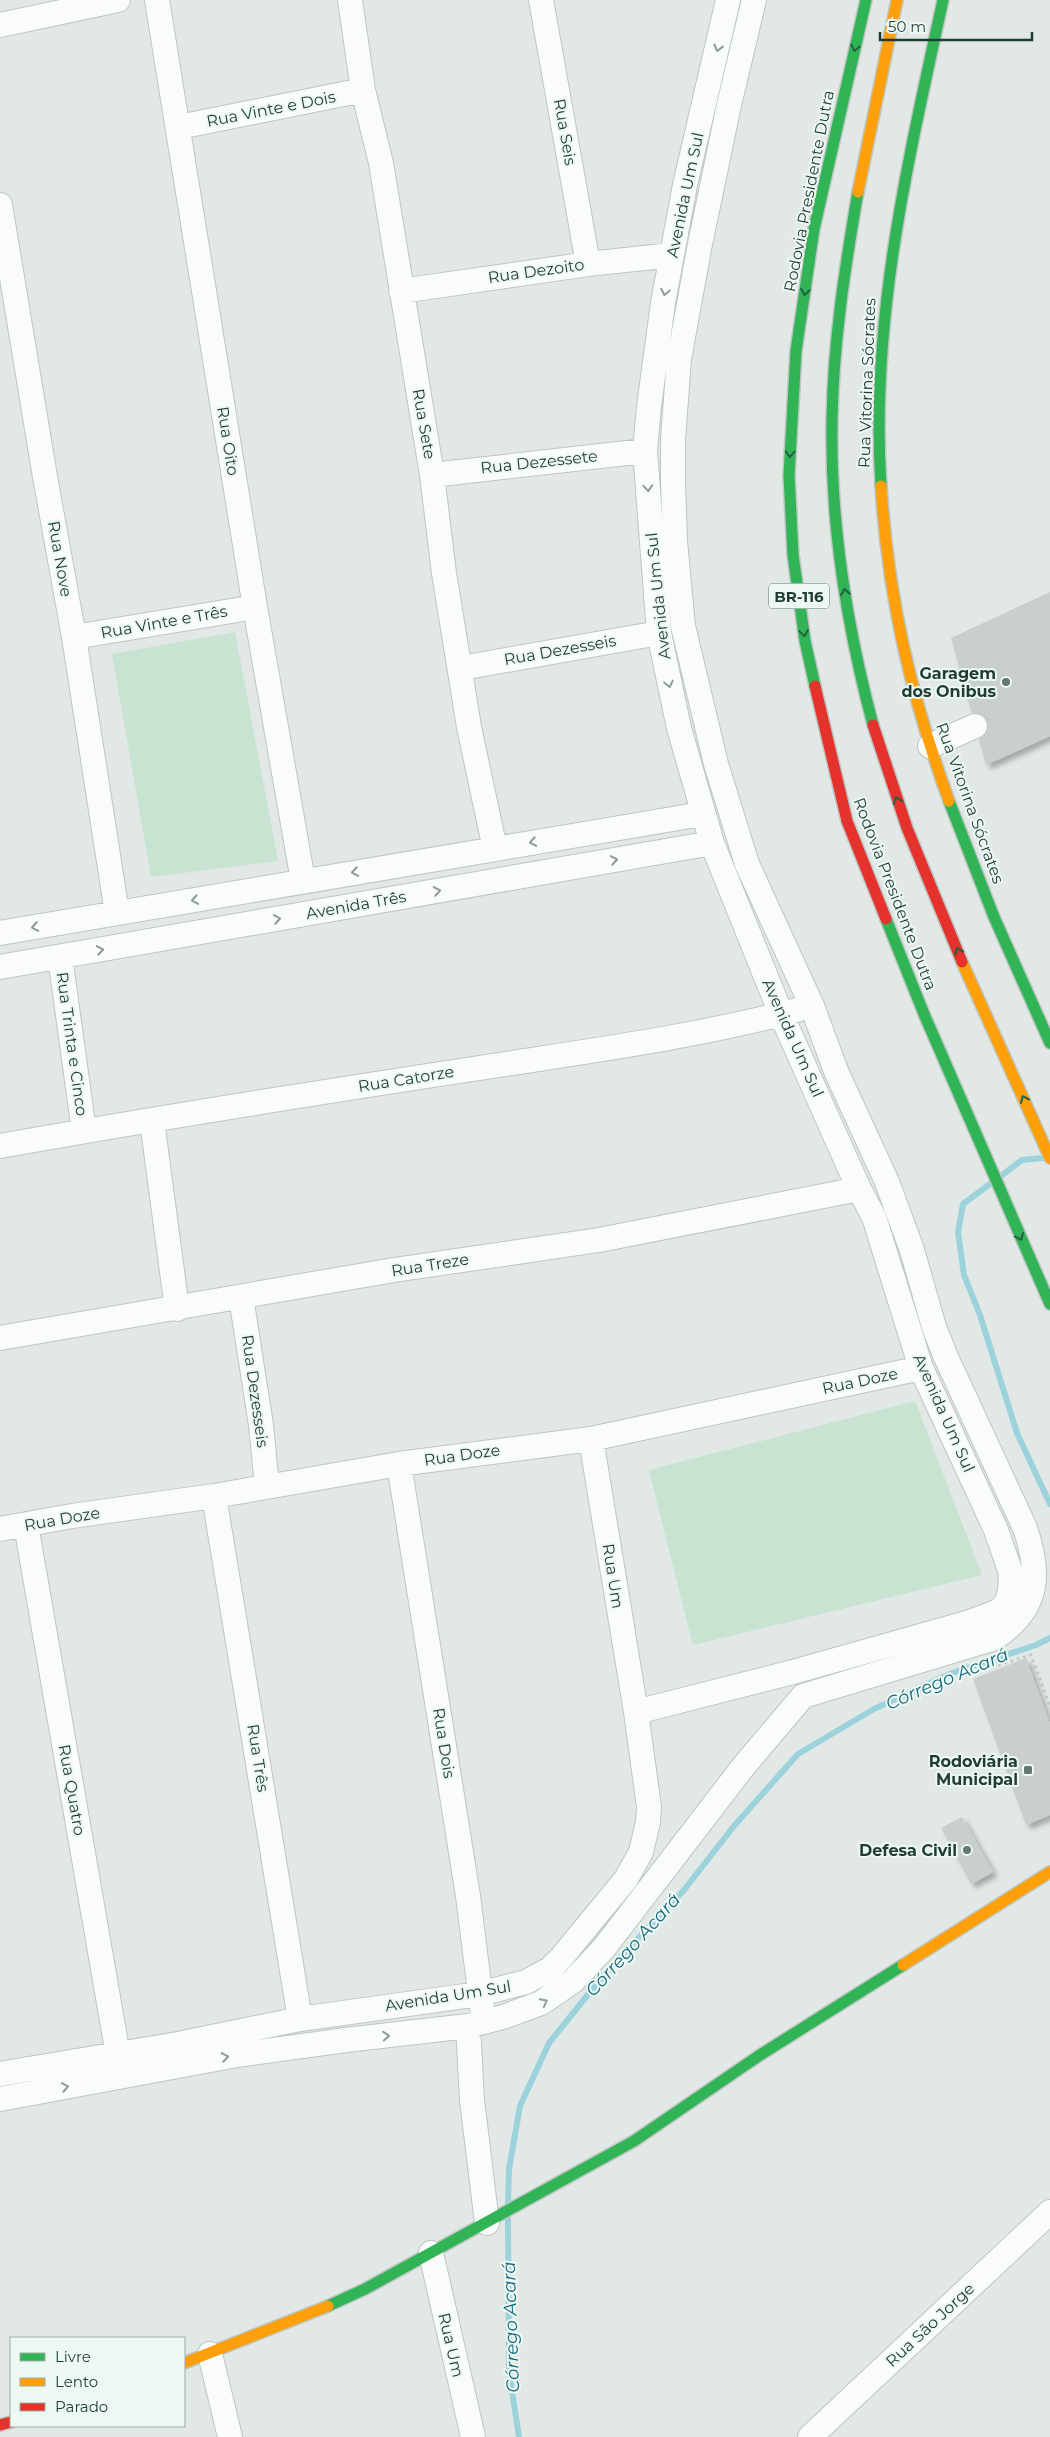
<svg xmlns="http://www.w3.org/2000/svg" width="1050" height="2437" font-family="Montserrat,sans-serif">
  <defs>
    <filter id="shadow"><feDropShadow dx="4.5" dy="4.5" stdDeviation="2.5" flood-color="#0004"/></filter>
  </defs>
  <rect width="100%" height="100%" fill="#e1e8e5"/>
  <path fill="#c8e3d1" d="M235 632 278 861 151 877 112 654Z
    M915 1401 982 1575 693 1645 649 1470Z"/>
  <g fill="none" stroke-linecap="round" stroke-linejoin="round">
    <path stroke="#9cd2db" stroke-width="6" d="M1001 1176 1022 1160 1043 1158
      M990 1184 963 1204 958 1232 964 1275 980 1315 1017 1433 1050 1504
      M508 2204 509 2169 520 2106 549 2043 607 1971 684 1890 734 1826 798 1754 874 1709 952 1673 1036 1645 1050 1638
      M508 2219 509 2372 519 2437"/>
  </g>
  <path fill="#c8cfcc" filter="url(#shadow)" d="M1050 592V736L986 765 951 638Z
    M1026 1658 1050 1724V1815L1026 1825 973 1679Z
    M962 1817 993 1872 971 1884 941 1828Z"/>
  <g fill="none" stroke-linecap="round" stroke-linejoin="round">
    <defs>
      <path id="street" d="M157 0 255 607 303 881
        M350 0 363 90 381 163 432 475 444 573 469 727 495 849
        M541 0 588 264
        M0 25 118 0
        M179 127 363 90
        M0 205 45 477 74 637 117 913
        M401 291 588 264 672 255
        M432 475 645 451
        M74 637 255 607
        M461 668 659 633
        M930 746 975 726
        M0 933 702 814
        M60 957 84 1131
        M0 967 712 843
        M152 1121 177 1309
        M0 1146C157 1118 315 1093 473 1069 581 1052 691 1038 797 1010
        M241 1297 261 1425 267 1486
        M0 1338 394 1270 599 1240 859 1189
        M591 1439 636 1712
        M399 1464 468 1896 482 2008
        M214 1496 300 2019
        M26 1525 118 2055
        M0 1529 72 1516 214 1496 399 1464 591 1439 921 1368
        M468 2026 472 2100 487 2223
        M0 2074 178 2044 300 2019 479 1994 526 1982 550 1969 561 1958 626 1879 641 1852 648 1822 649 1807 636 1712 793 1672 970 1622 999 1611 1006 1603 1010 1592 1011 1573 996 1530 921 1368 874 1217 859 1189 781 1014 712 843 679 728 659 633 645 451 649 406 663 303 685 185 728 0
        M0 2099 237 2055 346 2040 468 2026 503 2017 541 2003 573 1981 604 1948 743 1767 803 1696 995 1638C1039 1608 1041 1575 1025 1528L945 1355 934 1327 912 1250 887 1182 836 1071 812 1006 747 864 716 764 683 626 675 541 673 481V439L679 359 700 244 729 105 754 0
        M431 2253 473 2437
        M210 2354 230 2437
        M810 2437 1050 2212"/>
      <path id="fast" d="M858 192C845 267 833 344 832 421 830 524 847 627 873 725
        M881 486C870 320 908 161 943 0
        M815 686 805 641 793 555 789 475 796 351 814 229 866 0
        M949 801 994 917 1050 1043
        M886 919 924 1014 1050 1304
        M328 2306 365 2289 634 2141 760 2055 903 1965"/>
      <path id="slow" d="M858 192 897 0
        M881 486C888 598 911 696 949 801
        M962 962 1050 1158
        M903 1965 1050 1872
        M184 2363 328 2306"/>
      <path id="jam" d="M815 686 847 821 886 919
        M873 725 907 828 962 962
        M0 2425 11 2422"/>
    </defs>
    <use href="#street" stroke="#bec5c2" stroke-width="26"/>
    <use href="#fast" stroke="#bdc6c2" stroke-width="14"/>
    <use href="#slow" stroke="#bdc6c2" stroke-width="14"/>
    <use href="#jam" stroke="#bdc6c2" stroke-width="14"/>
    <path stroke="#bec8c6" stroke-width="3" stroke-dasharray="2.5 4" stroke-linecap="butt" d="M988 1662 992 1667 1031 1655 1050 1706"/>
    <use href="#street" stroke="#fafcfb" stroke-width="24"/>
    <use href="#fast" stroke="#30b455" stroke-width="11"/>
    <use href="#slow" stroke="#ff9f0a" stroke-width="11"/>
    <use href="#jam" stroke="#e5322d" stroke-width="11"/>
  </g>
  <defs><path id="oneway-chevron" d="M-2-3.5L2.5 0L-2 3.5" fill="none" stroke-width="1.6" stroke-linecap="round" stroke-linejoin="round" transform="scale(1.25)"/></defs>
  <g stroke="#8c9c98">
    <use href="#oneway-chevron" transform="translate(718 48) rotate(104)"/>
    <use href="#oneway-chevron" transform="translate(665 292) rotate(101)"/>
    <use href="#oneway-chevron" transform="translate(648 488) rotate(86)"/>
    <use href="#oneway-chevron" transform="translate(669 684) rotate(78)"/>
    <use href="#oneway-chevron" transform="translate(533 842) rotate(170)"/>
    <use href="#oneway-chevron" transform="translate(614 860) rotate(-10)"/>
    <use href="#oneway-chevron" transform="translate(355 872) rotate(170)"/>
    <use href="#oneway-chevron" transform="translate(437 891) rotate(-10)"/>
    <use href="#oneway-chevron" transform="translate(195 900) rotate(170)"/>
    <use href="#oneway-chevron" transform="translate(277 919) rotate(-10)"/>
    <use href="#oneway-chevron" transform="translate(35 927) rotate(170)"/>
    <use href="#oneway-chevron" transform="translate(100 950) rotate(-10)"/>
    <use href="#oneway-chevron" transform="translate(544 2002) rotate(-28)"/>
    <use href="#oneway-chevron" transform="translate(386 2036) rotate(-5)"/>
    <use href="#oneway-chevron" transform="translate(225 2057) rotate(-10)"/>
    <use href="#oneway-chevron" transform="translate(65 2087) rotate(-11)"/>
  </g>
  <g stroke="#23603f">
    <use href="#oneway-chevron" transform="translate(855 48) rotate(102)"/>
    <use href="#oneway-chevron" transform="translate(805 292) rotate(99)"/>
    <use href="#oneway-chevron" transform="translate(790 454) rotate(93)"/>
    <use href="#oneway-chevron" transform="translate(845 592) rotate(-99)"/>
    <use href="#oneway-chevron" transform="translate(804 633) rotate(82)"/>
    <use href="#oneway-chevron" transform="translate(897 800) rotate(-109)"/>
    <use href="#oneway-chevron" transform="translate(958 951) rotate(-114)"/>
    <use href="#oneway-chevron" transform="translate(1024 1099) rotate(-114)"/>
    <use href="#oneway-chevron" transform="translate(1020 1237) rotate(66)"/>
  </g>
  <g fill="#627873" stroke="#eef8f3" stroke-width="2">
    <circle cx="1006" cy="682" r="5"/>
    <rect x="1023" y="1765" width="10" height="10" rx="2.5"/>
    <circle cx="967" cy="1850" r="5"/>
  </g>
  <g text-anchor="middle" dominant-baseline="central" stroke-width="4" stroke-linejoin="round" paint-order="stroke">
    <rect fill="#eef8f3" stroke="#5c746e" stroke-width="1" x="769" y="583.5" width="60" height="25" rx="4"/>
    <g font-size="15" font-weight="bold" fill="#1e3c35">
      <text x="799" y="596">BR-116</text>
    </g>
    <g font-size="16" fill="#1e3c35" stroke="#eef8f3">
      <text transform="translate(271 109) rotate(-11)">Rua Vinte e Dois</text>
      <text transform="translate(565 132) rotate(80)">Rua Seis</text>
      <text transform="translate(809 191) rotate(-79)">Rodovia Presidente Dutra</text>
      <text transform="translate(685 195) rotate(-78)">Avenida Um Sul</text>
      <text transform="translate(536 271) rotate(-8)">Rua Dezoito</text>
      <text transform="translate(867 383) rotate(-88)">Rua Vitorina Sócrates</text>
      <text transform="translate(424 424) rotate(80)">Rua Sete</text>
      <text transform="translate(228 441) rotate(81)">Rua Oito</text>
      <text transform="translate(539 462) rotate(-6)">Rua Dezessete</text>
      <text transform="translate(60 559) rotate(80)">Rua Nove</text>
      <text transform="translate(658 596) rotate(-96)">Avenida Um Sul</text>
      <text transform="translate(164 622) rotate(-10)">Rua Vinte e Três</text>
      <text transform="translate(560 650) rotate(-10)">Rua Dezesseis</text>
      <text transform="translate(970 803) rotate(70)">Rua Vitorina Sócrates</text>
      <text transform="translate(895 894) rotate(69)">Rodovia Presidente Dutra</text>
      <text transform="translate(356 905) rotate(-10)">Avenida Três</text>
      <text transform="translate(793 1038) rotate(66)">Avenida Um Sul</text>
      <text transform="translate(72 1044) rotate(82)">Rua Trinta e Cinco</text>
      <text transform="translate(406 1079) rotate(-9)">Rua Catorze</text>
      <text transform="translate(430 1265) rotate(-9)">Rua Treze</text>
      <text transform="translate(860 1381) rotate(-12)">Rua Doze</text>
      <text transform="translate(255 1391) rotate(82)">Rua Dezesseis</text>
      <text transform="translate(944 1413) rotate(66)">Avenida Um Sul</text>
      <text transform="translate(462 1455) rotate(-8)">Rua Doze</text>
      <text transform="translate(62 1519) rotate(-10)">Rua Doze</text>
      <text transform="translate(613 1576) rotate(81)">Rua Um</text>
      <text transform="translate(444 1743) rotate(81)">Rua Dois</text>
      <text transform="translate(258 1758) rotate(81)">Rua Três</text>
      <text transform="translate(72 1790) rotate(80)">Rua Quatro</text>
      <text transform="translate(448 1996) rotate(-9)">Avenida Um Sul</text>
      <text transform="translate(930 2325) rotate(-43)">Rua São Jorge</text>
      <text transform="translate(451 2345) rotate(77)">Rua Um</text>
    </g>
    <g font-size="16" font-weight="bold" fill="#1e3c35" stroke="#eef8f3" text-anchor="end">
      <text x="996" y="673">Garagem<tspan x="996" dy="18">dos Onibus</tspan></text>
      <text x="1018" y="1761">Rodoviária<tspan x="1018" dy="18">Municipal</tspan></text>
      <text x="957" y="1850">Defesa Civil</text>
    </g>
    <g font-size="18" font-style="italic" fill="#126a7e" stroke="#eef8f3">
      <text transform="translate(947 1679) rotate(-23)">Córrego Acará</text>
      <text transform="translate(633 1945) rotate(-48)">Córrego Acará</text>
      <text transform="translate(511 2327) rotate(-92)">Córrego Acará</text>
    </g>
  </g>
  <rect x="10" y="2337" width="175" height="90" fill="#eef8f3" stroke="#9bada7"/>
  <rect x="20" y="2353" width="25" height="8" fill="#30b455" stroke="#9bada7"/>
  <text x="55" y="2362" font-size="15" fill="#1e3c35">Livre</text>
  <rect x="20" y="2378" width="25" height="8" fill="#ff9f0a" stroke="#9bada7"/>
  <text x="55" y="2387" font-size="15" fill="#1e3c35">Lento</text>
  <rect x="20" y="2403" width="25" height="8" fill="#e5322d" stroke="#9bada7"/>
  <text x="55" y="2412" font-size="15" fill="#1e3c35">Parado</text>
  <path d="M880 32v8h152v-8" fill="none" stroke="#1e3c35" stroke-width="2.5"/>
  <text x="888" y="32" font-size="15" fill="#1e3c35" stroke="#eef8f3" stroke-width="4" paint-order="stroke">50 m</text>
</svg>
